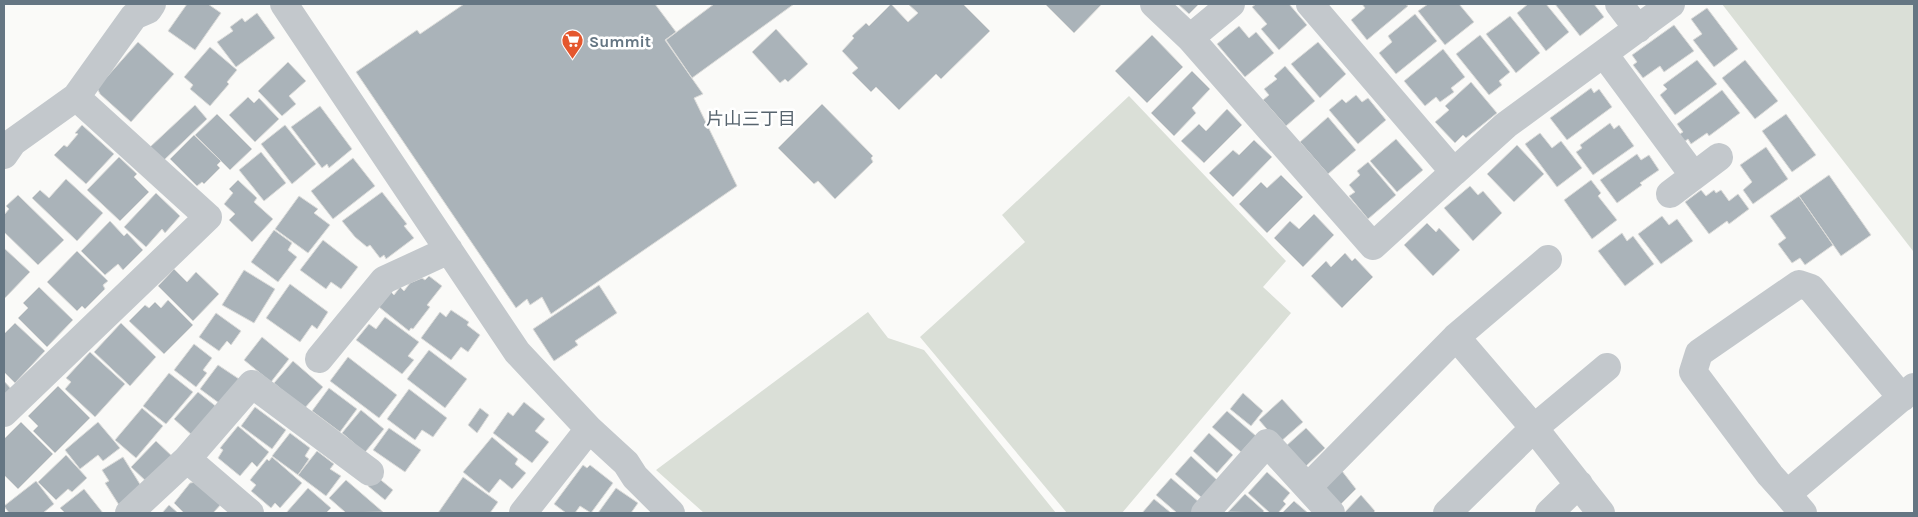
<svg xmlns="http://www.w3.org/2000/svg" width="1918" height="517" font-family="Karla,'Noto Sans JP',sans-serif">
  <rect width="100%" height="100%" fill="#fafaf8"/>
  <path fill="#dadfd7" d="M1722 4H1914V251H1913Z
    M1129 96 1286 261 1263 287 1291 313 1122 513H1067L920 337 1025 242 1002 215Z
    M868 312 888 338 924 350 1056 513H704L656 470Z"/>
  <path fill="#aab3b9" stroke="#dcdcda" d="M187 4H208L221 13 195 50 168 31Z
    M464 4H655L676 32 665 40 703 94 694 98 737 186 551 314 542 297 530 305 527 299 516 308 356 72 417 30 420 34Z
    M714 4H794L692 78 666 40Z
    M891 4 908 22 918 13 908 4H963L990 31 941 79 936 74 899 110 876 87 871 92 852 73 858 68 842 51 854 38 852 36 866 23 869 26Z
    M1045 4H1102L1074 33Z
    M1178 4H1199L1189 14Z
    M1256 4H1289L1307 25 1279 50 1261 29 1267 24 1252 7Z
    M1362 4H1405L1408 6 1367 40 1351 20 1365 8Z
    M1428 4H1459L1474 22 1445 45 1418 11Z
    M1528 4H1546L1569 32 1546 51 1517 13Z
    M1555 4H1594L1604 17 1580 36Z
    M1707 8 1738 49 1714 67 1693 40 1702 34 1691 19Z
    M257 13 275 38 236 67 217 42 233 31 230 27 242 18 245 22Z
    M1415 14 1437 41 1396 74 1379 53 1392 42 1388 36Z
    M1510 16 1540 53 1516 73 1486 34Z
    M1674 25 1694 51 1664 72 1660 66 1643 78 1633 65 1637 62 1632 55Z
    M1239 26 1249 38 1256 32 1274 53 1245 77 1217 44Z
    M776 29 808 64 788 82 785 79 780 83 752 52Z
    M1152 35 1183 67 1147 103 1115 71Z
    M1480 35 1510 72 1499 81 1502 85 1489 95 1456 54Z
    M138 42 174 74 131 122 100 94 97 88Z
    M1318 42 1346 74 1320 98 1291 64Z
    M210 47 237 70 227 82 229 84 210 106 190 89 193 85 184 77Z
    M1443 49 1465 77 1451 88 1454 92 1440 102 1436 97 1425 106 1404 81Z
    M1697 60 1717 84 1675 115 1660 95 1667 89 1663 85Z
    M1745 60 1778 101 1755 119 1722 78Z
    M288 62 306 81 289 96 296 104 282 116 258 91Z
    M1285 66 1315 101 1286 126 1263 100 1269 95 1264 89 1277 79 1274 76Z
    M1192 71 1210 89 1192 108 1196 113 1174 136 1151 113Z
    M1471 82 1497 113 1466 138 1463 135 1455 143 1435 122 1449 110 1445 106Z
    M1591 88 1594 93 1599 89 1612 107 1567 140 1550 118Z
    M1722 90 1740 113 1709 136 1707 133 1691 144 1688 139 1684 142 1678 135 1683 132 1677 124Z
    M1356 95 1362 102 1368 98 1386 120 1358 144 1329 110 1342 99 1346 103Z
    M248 97 254 103 259 98 279 119 255 142 229 115Z
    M822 104 873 156 871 158 873 162 835 199 818 181 814 184 778 148Z
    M195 105 207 119 163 161 150 147Z
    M320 106 352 149 329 168 327 164 322 168 291 127Z
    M1227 109 1242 125 1204 163 1181 141 1199 124 1206 131Z
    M217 114 252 149 230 170 195 135Z
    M1786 114 1816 155 1792 172 1762 131Z
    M1328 117 1356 150 1328 174 1300 142Z
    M1610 123 1614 129 1619 125 1634 146 1593 175 1576 152 1582 148 1580 145Z
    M82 125 114 154 86 184 54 155 64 145 67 147 78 134 75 133Z
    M285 125 316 164 292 184 261 144Z
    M1540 133 1552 148 1561 141 1582 168 1557 187 1525 144Z
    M194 135 221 161 217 165 220 168 204 184 202 182 197 186 170 159Z
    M1396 139 1423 170 1397 192 1370 161Z
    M1254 140 1272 157 1233 197 1209 173 1233 150 1239 155Z
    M1517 145 1544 174 1514 202 1487 174Z
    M1766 147 1788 179 1753 204 1743 190 1752 182 1740 165Z
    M261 152 286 183 264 201 239 170Z
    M1637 154 1641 160 1649 155 1659 170 1640 183 1642 185 1617 203 1600 180Z
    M119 157 137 174 134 177 149 192 120 221 87 190Z
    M353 158 375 186 333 219 311 191Z
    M1368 162 1396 195 1368 219 1349 196 1355 192 1349 185 1360 175 1357 171Z
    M1281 175 1303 197 1267 233 1239 204 1261 182 1267 188Z
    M1829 175 1871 235 1841 256 1799 196Z
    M66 179 103 213 77 241 32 198 40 190 49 198Z
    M238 180 257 198 254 202 273 219 252 242 229 220 235 214 224 204 233 193 229 189Z
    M1591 180 1601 193 1598 196 1617 220 1592 239 1564 200Z
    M1470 186 1478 195 1483 191 1502 213 1473 241 1444 208Z
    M1701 190 1706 196 1714 190 1716 193 1721 190 1729 201 1738 194 1749 209 1729 224 1727 221 1709 234 1685 202Z
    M382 192 407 224 404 226 414 238 386 259 384 255 380 258 370 245 367 247 355 237 342 221Z
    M156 193 180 216 165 233 162 229 146 247 124 227Z
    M18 195 64 240 38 265 4 232V215L9 209 6 206Z
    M299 196 318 209 314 213 330 225 308 253 275 229Z
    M1799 196 1833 245 1805 265 1800 258 1792 263 1778 244 1786 238 1770 216Z
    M1314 214 1334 235 1303 267 1274 238 1290 221 1299 229Z
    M1662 216 1669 225 1677 219 1693 241 1661 264 1638 234Z
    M110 221 124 236 127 233 143 250 123 270 118 264 105 275 81 251Z
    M1427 223 1436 232 1439 228 1460 250 1433 276 1404 245Z
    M274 230 292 243 288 250 297 257 278 282 251 262Z
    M1622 233 1627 241 1633 236 1654 264 1625 286 1598 251Z
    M323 240 358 267 341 289 331 282 326 289 300 270Z
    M4 248 30 272 4 299Z
    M77 251 108 281 103 285 105 289 85 309 82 306 77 311 47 282Z
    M1345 253 1352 261 1355 258 1373 277 1342 308 1311 276 1326 261 1331 267Z
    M174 269 187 282 196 272 219 294 193 321 158 286Z
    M244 270 275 289 254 323 222 305Z
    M429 276 442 286 427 305 430 307 413 329 411 328 409 331 379 307 391 292 394 295 400 287 404 291 410 283 422 278 425 280Z
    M290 284 328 312 317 329 312 325 300 342 266 318Z
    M599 285 617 313 575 341 578 345 554 361 533 329Z
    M39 287 73 320 47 347 18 318 28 308 23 303Z
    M168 300 193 325 164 354 129 321 145 305 149 308 155 302 161 308Z
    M451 310 469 322 467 325 480 335 468 352 461 347 451 360 421 338 440 312 446 317Z
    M216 313 241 331 231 345 227 341 219 351 199 337Z
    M385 317 419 342 408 356 414 360 402 374 356 340 369 324 376 329Z
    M15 323 45 351 15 383 4 372V334Z
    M121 323 156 357 130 386 94 352Z
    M262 337 289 359 271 382 244 360Z
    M194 344 212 358 203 370 207 373 196 387 174 370Z
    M429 350 467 379 445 408 407 379Z
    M90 352 125 384 95 417 65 389 71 382 66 378Z
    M348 357 397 395 379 418 330 381Z
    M293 361 323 387 304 409 274 383Z
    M218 365 242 381 223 406 200 389Z
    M169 373 193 392 166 424 143 406Z
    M4 381 13 391 4 399Z
    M58 386 90 418 55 453 33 431 38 426 28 416Z
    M329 388 357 409 340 432 312 411Z
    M409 389 447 418 433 437 422 430 415 440 387 419Z
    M198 392 218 408 193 436 174 419Z
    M1243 393 1263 411 1251 426 1230 409Z
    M1282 399 1303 422 1279 443 1259 420Z
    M524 402 545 419 535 431 549 442 532 463 493 433 508 412 513 416Z
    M255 407 286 430 272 449 241 426Z
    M142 408 163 426 136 458 115 440Z
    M480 408 489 415 477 433 468 425Z
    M361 410 384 429 362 456 355 444 342 433Z
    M1227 411 1256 436 1241 452 1212 427Z
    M21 422 53 454 18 489 4 475V439Z
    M98 422 120 448 103 461 98 455 80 469 65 450Z
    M238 426 269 452 257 467 252 462 240 476 218 458 223 450 220 448Z
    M389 428 421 450 405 472 373 450Z
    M1306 428 1325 448 1305 467 1286 446Z
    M290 433 310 448 305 456 309 459 298 475 272 456Z
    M1209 433 1233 455 1217 473 1193 451Z
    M492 437 518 459 515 464 526 473 512 489 500 479 489 493 463 472Z
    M156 441 174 458 149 484 131 467Z
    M317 451 334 464 330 469 341 476 326 496 298 475Z
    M66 455 87 478 72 492 68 489 56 500 38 482Z
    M1191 456 1218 481 1202 498 1175 474Z
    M123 457 143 489 119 505 105 483 109 481 102 470Z
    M272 457 302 483 280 508 275 503 271 508 251 491 256 485 250 480 267 459 269 461Z
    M583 465 587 468 590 465 613 483 591 513 580 506 575 513H566L554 504Z
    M1342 471 1356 489 1340 505 1324 489Z
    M1267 472 1290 493 1283 501 1286 504 1278 513H1270L1248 493Z
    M376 476 393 490 385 500 368 486Z
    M463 477 498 502 490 513H438Z
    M1171 478 1200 503 1191 513H1177L1156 495Z
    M346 480 383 512 343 513 345 512 329 498Z
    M36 481 54 504 43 513H9L4 506Z
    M202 481 224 501 213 513H184L174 503 190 483Z
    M308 488 331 508 326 513H286Z
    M616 488 638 503 631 513H598Z
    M84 489 103 513H65L60 508Z
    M1245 494 1264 511 1263 513 1228 512Z
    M1361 495 1375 511 1373 513H1344Z
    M1154 499 1170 512 1169 513H1142Z
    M1294 501 1308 513H1282Z
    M169 505 178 513H162Z"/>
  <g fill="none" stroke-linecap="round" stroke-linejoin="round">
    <path stroke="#c3c8cc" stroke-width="28" d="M284 4 517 352 589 429 626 463 635 477 671 513
      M1154 4 1190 38 1373 246 1454 172 1310 4
      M1619 4 1638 29
      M1190 38 1231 4
      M1604 54 1694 176
      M4 155 13 142 76 97 134 16 148 10 152 4
      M1454 172 1506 125 1671 4
      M1670 194 1719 157
      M1456 337 1534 428 1601 513
      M319 359 384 280 449 250
      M4 413 208 217 76 97
      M187 459 252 384 370 472
      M1308 487 1456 337 1548 259
      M1787 494 1770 475 1693 372 1699 353 1799 284 1811 288 1902 398
      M129 513 187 459 250 513
      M523 513 589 429
      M1205 513 1267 443 1331 513
      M1447 513 1534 428 1607 367
      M1549 513 1579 484
      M1803 513 1787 494 1914 387"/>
  </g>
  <defs>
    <symbol id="supermarket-pin" viewBox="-11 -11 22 30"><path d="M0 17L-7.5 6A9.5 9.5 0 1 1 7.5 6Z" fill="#e4572e" stroke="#fff"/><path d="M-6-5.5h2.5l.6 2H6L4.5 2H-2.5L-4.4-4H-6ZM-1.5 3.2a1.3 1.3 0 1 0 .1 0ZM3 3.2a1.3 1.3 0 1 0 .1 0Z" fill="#fff"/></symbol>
  </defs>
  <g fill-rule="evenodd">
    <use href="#supermarket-pin" x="560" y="28" width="25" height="34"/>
  </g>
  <g text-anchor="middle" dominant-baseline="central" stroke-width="5" stroke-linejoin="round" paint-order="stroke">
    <g font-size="16" font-weight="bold" fill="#657683" stroke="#fff" text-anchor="start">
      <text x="589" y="41">Summit</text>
    </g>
    <g font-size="18" fill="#57646e" stroke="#fff">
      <text x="751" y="119">片山三丁目</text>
    </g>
  </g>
  <rect width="1918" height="517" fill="none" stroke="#657683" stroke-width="10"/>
</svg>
